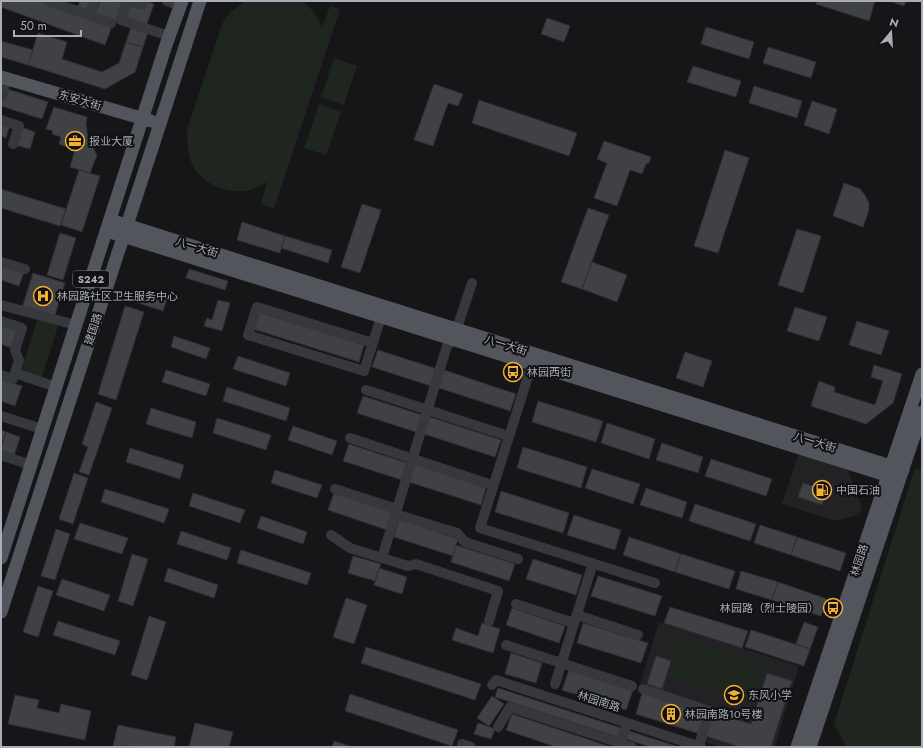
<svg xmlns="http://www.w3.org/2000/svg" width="923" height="748" font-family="Jost,'Noto Sans SC',sans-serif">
  <rect width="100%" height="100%" fill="#161618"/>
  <path fill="#222225" d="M799 452 847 468 862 507 859 515 835 521 782 504Z
    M659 622 799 666 775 747H721L703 741 713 707 640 684Z"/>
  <path fill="#1e261f" d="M245 1H302L312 10 318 19 322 28 330 6 340 9 274 208 261 204 267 182C262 185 256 188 250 190 229 195 201 184 192 164 187 154 187 141 187 130L223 22 230 13Z
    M334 58 357 66 344 105 321 97Z
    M319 104 341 112 326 155 304 148Z
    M38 317 59 323 41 379 21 372Z
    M915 468 922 470V747H847L834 724Z
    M665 632 763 663 767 667V670L759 693 757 696 744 700 668 676 678 644 663 639Z"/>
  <path fill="#404145" stroke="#303034" d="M1 1H42L112 26 105 45 1 7Z
    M80 1H90L86 12 77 9Z
    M100 1H122L116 21 95 14Z
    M145 1 154 4 146 26 123 18 128 3 143 8Z
    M817 1H875L869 21 816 4Z
    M889 1H906L904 6Z
    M547 18 570 26 564 42 541 34Z
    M131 27 148 32 143 47 126 42Z
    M706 27 754 42 749 59 701 44Z
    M38 33 67 42 62 59 102 72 119 63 126 42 143 47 135 72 105 89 28 65Z
    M1 41 33 50 28 65 1 57Z
    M768 47 816 62 811 78 763 63Z
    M693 66 741 81 736 97 687 82Z
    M434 84 463 94 458 106 448 103 433 146 414 140Z
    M754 86 802 101 797 118 749 103Z
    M1 87 48 102 42 119 1 106Z
    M479 100 577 133 569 156 472 123Z
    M812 101 837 109 829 134 804 125Z
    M54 107 87 117 86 124 88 138 97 155 90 173 70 167 75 150 59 144 61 137 52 134 53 131 46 129Z
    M1 122 10 125 6 138 1 136Z
    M21 127 35 132 30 149 15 145Z
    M604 141 651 157 649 163 646 164 642 174 630 170 617 206 594 198 607 163 597 159Z
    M725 150 749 158 718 253 694 246Z
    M79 170 100 176 82 232 61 225Z
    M844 183 860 189 865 195 869 203V210L863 227 833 216Z
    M1 189 66 209 60 226 1 208Z
    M362 204 381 210 360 273 341 267Z
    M588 208 609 215 582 289 561 282Z
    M242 222 285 236 280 253 237 240Z
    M797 229 821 236 803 293 778 285Z
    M60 233 76 238 63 280 47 275Z
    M285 236 332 250 328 263 281 248Z
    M592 262 627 275 617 302 582 289Z
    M1 265 24 272 19 286 1 280Z
    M189 269 228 281 225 290 186 278Z
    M33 273 65 283 54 318 22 308Z
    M136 289 167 299 163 311 132 301Z
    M218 300 230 303 222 331 204 326 207 318 212 320Z
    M125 306 144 312 116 400 98 394Z
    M795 307 827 317 819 341 787 331Z
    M258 312 364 345 359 362 253 329Z
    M857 321 889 331 881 355 849 345Z
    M1 324 17 329 11 348 1 344Z
    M174 336 210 348 206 359 171 347Z
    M378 350 437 369 431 386 372 367Z
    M685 352 712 361 703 387 676 378Z
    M238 356 290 373 286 386 233 369Z
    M874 365 902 374 893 403 866 424 811 406 819 381 835 387 834 392 875 405 883 381 871 377Z
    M166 370 210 384 206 396 162 382Z
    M444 370 516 394 510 411 439 388Z
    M1 380 22 386 15 406 1 401Z
    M227 387 290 408 286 421 223 401Z
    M363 396 422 415 416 432 357 413Z
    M538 401 603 421 596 442 532 422Z
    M96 402 112 408 89 475 79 472 88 447 82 444Z
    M151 408 196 422 192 438 146 424Z
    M430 417 501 440 495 457 424 434Z
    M217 418 271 435 266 450 213 433Z
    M607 423 655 439 649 459 601 443Z
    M293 426 337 441 332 455 288 440Z
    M1 430 6 432 1 447Z
    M6 432 20 437 14 456 1 452V447Z
    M662 443 703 457 698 473 656 460Z
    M349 444 407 463 402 480 343 461Z
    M523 447 587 467 581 488 517 468Z
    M130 448 184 465 180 479 126 462Z
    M711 459 772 479 766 496 705 476Z
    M415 464 486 488 481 505 409 482Z
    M592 469 640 484 633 504 585 488Z
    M275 470 322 485 317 498 271 483Z
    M74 473 88 478 73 524 59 519Z
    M803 483 827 491 822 505 798 497Z
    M646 488 687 502 682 518 640 505Z
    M105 489 169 509 164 523 101 502Z
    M501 491 569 513 563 533 495 512Z
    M193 493 245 510 240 523 189 506Z
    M334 493 393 512 387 530 328 510Z
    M695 504 756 524 750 541 689 521Z
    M574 515 621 530 615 550 567 535Z
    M261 516 307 532 303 544 257 528Z
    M399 519 458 539 453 556 394 537Z
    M80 523 128 538 122 554 74 539Z
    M760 525 797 537 791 555 754 543Z
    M56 529 70 534 55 580 41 576Z
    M181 531 231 548 227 560 177 544Z
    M629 537 681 554 675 572 623 555Z
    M797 537 846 553 840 571 791 555Z
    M456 545 515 564 509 581 451 562Z
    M241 550 311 573 307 585 237 563Z
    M132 554 148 559 133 606 118 601Z
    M681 554 735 571 729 589 675 572Z
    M353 556 381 564 375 581 348 573Z
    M533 559 582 575 576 595 526 579Z
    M168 568 218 585 214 598 164 581Z
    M379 568 407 577 402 594 374 585Z
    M741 571 778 582 772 600 736 589Z
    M598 576 662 596 655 616 591 596Z
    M62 579 110 595 104 611 56 595Z
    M778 582 827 599 821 616 772 600Z
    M38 586 53 591 38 637 23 632Z
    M346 598 367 605 354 644 333 637Z
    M670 607 748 631 742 648 664 623Z
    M512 608 565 626 559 643 506 625Z
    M149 616 166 622 147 680 131 675Z
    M58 621 120 641 115 655 53 635Z
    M804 622 818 627 810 649 796 644Z
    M482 623 500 629 493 653 452 640 456 628 478 636Z
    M583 623 648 643 641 663 577 643Z
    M751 630 810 649 804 666 745 647Z
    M366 647 481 684 475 700 361 663Z
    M511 653 542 663 536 683 505 674Z
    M656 656 671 661 662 689 647 684Z
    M569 670 633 690 626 710 562 690Z
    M767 673 792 681 771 747H740L706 736 713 713 751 724Z
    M498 688 621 728 618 737 495 697Z
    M642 693 706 713 700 734 636 714Z
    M350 694 458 730 452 746 345 711Z
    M15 695 39 700 37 708 59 713 61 704 91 711 85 740 8 724Z
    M492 696 504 704 489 726 477 718Z
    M512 714 611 747H556L506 730Z
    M195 723 233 732 229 747H189Z
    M478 723 495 729 491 739 474 734Z
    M118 725 176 737 174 747 113 746Z
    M629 731 679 747H650L626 739Z
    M334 741 352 747H332Z"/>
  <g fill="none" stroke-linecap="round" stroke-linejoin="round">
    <path stroke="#333438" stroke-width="10" stroke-dasharray="10 5" stroke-linecap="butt" d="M1 99 4 88"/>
    <path stroke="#37383d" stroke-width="10" d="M48 1 111 23
      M127 1 121 20 169 36
      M130 1 142 5
      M167 1 181 6
      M90 16 94 1
      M4 88 6 78
      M1 120 19 126 13 144
      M1 262 25 269
      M1 305 76 325
      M1 321 22 328 15 350 19 360 13 379 1 375
      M373 343 257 307 248 335 364 371 381 317
      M532 364 480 528 655 583
      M15 373 56 387
      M366 390 502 434
      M1 416 42 429
      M350 438 486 483
      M1 455 31 465
      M335 489 397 509
      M395 514 457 533 465 542 518 559
      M331 535 350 548 408 566 416 564 498 591 489 621
      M382 558 447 346 453 340 472 283
      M516 604 574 623
      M577 615 638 635
      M506 645 632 686
      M555 684 593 563
      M492 685 496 680 701 747
      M643 689 709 711 699 746
      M498 727 510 707 620 743
      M462 744 471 747
      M625 745 632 747
      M619 747 627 723"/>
    <path stroke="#53555c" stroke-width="13" d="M1 77 151 121
      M110 220 903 470
      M107 231 899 479
      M1 558 166 45 182 1
      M1 612 200 1
      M797 747 922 374
      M810 747 922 412"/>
  </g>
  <defs>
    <symbol id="office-ring" viewBox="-11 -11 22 22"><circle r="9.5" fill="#111113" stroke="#f2b134" stroke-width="1.5"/><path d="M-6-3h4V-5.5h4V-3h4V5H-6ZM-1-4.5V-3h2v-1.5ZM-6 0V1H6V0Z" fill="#f2b134"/></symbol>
    <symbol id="hospital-ring" viewBox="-11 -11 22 22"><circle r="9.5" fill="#111113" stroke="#f2b134" stroke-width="1.5"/><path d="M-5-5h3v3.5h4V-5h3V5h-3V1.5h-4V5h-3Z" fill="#f2b134"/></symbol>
    <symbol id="bus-ring" viewBox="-11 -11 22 22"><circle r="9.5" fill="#111113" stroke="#f2b134" stroke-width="1.5"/><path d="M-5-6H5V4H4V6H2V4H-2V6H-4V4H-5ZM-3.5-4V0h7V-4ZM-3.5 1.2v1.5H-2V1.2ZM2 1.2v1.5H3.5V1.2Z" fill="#f2b134"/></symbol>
    <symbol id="fuel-ring" viewBox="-11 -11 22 22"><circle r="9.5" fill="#111113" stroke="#f2b134" stroke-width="1.5"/><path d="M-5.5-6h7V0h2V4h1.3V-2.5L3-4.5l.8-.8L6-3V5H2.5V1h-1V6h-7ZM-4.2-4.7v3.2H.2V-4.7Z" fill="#f2b134"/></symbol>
    <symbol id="school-ring" viewBox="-11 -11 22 22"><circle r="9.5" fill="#111113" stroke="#f2b134" stroke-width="1.5"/><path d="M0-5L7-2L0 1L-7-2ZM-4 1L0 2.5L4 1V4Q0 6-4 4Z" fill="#f2b134"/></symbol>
    <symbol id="building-ring" viewBox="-11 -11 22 22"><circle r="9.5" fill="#111113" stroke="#f2b134" stroke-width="1.5"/><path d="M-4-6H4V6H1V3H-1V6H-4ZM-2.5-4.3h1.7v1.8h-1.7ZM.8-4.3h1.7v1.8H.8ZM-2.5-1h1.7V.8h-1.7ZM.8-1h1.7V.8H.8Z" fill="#f2b134"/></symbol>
  </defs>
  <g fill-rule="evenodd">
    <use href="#office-ring" x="64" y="130" width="22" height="22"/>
    <use href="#hospital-ring" x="32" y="285" width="22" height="22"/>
    <use href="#bus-ring" x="502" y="361" width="22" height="22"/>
    <use href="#fuel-ring" x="811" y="479" width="22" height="22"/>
    <use href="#bus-ring" x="822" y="597" width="22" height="22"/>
    <use href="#school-ring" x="723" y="684" width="22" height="22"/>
    <use href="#building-ring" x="660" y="703" width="22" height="22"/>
  </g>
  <g text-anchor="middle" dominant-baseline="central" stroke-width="4" stroke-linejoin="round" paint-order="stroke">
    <rect fill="#111113" stroke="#7b7e86" stroke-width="1" x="73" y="271" width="36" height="16" rx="3"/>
    <g font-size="10" font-weight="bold" fill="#a8adb8">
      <text x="91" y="279">S242</text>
    </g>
    <g font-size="11" fill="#a8adb8" stroke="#111113">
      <text transform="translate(80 100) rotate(16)">东安大街</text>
      <text transform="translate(197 247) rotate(17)">八一大街</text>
      <text transform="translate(93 329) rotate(-72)">建国路</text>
      <text transform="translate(506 345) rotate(17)">八一大街</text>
      <text transform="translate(815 442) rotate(17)">八一大街</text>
      <text transform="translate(859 560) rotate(-72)">林园路</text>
      <text transform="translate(599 701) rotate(18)">林园南路</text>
    </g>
    <g font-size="11" fill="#a8adb8" stroke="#111113" text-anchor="start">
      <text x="89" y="141">报业大厦</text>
      <text x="57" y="296">林园路社区卫生服务中心</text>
      <text x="527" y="372">林园西街</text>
      <text x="836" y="490">中国石油</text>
      <text x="819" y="608" text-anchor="end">林园路（烈士陵园）</text>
      <text x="748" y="695">东风小学</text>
      <text x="685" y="714">林园南路10号楼</text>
    </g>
  </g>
  <rect width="923" height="748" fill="none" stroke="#a8adb8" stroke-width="4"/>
  <g transform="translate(891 32) rotate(18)" stroke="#111113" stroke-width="3" paint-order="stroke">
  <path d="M0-3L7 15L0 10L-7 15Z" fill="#a8adb8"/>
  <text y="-6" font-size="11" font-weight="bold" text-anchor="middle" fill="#a8adb8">N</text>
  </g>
  <path d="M14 30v6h67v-6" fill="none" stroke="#a8adb8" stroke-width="2"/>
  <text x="20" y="30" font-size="12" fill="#a8adb8" stroke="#111113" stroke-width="3" paint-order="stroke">50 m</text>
</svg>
